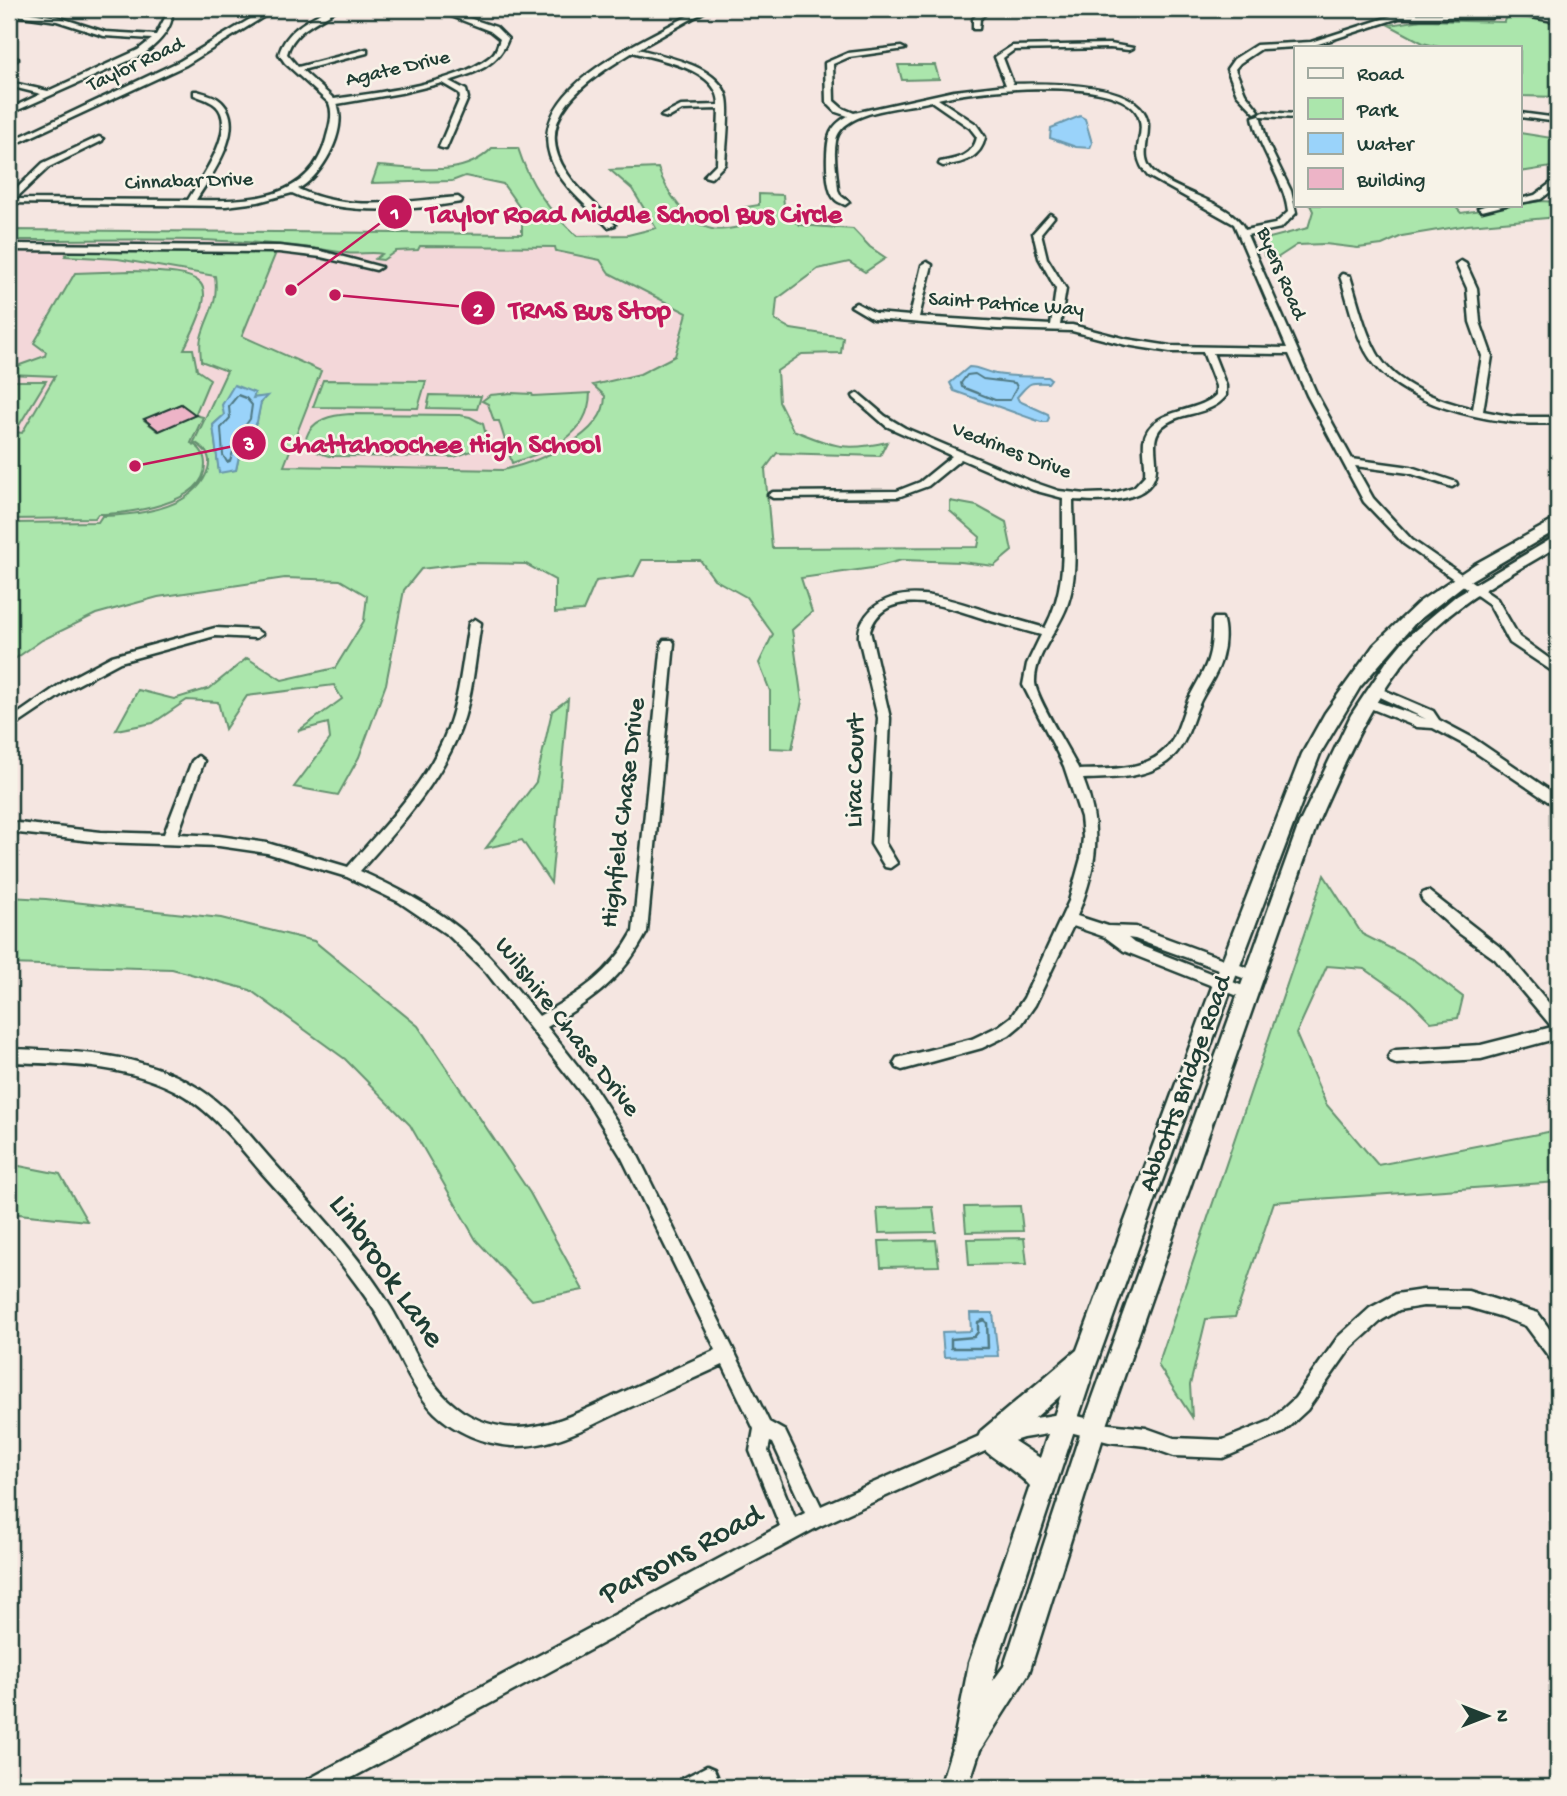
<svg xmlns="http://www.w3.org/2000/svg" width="1567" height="1796" font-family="'Gochi Hand',sans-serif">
  <rect width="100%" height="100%" fill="#f5e6e1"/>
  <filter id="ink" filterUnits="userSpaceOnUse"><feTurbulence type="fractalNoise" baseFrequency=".0143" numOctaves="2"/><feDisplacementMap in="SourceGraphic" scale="14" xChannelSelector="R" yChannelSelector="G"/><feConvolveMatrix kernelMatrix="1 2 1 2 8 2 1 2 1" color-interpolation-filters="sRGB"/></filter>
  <g filter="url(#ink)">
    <path fill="#f3d7d9" d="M9 229 711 234 690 556 9 557Z"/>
    <path fill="#abe6ac" stroke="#659270" stroke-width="2" fill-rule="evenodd" d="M1512 16 1558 22V97L1520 96V47H1439L1423 43 1389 25 1422 20 1504 22 1505 18Z
      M898 65H935L939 79 902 80Z
      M1520 133 1558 139V166L1520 172Z
      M492 148H518C529 183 549 212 577 236L628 235 656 228 632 189 610 170 658 168C666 191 687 224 712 229 720 231 732 228 740 227V208L759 205V194L783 195 785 215 800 225 853 229 870 247 886 258 865 272 849 262 818 269 777 299 775 320 791 329 843 337 841 353 802 354 777 371 779 402 793 430C833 446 844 452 887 442L880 456 777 453 765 469 772 548 978 547 980 537 950 511V501L977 506 1006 522 1012 551 994 566 961 562 902 560 872 568 801 578 812 612 792 630 802 701 792 749 770 748V691L759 663 773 634 746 597 714 579 700 560H642L634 576 596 581 583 611 555 613V580L526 564 470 563 421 569 404 590 386 684 359 757 338 795 294 787 330 739 328 723 298 731 342 699 334 685 247 696 225 729 218 702 187 700 153 723 116 730 138 690 174 699 210 688 247 658 282 680 335 668 364 621 367 596 340 580 285 578 158 597 96 614 42 640 9 663V523L98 522 102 516C137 515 196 509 208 469 212 456 205 448 194 442L227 371 201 361C201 354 199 345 201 338 207 314 219 304 215 276L118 259 65 256 69 250 269 252 275 255 242 336 321 371 284 466 503 470C537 462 605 437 605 396L593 385 640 374 675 356 687 313 609 273 600 260 556 251 555 247 420 246 418 250 396 251 383 260 375 259 382 254C372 251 359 255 346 253 235 234 120 241 9 240V230L522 234V211L503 184 465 176 452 181 372 183 378 166C416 168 463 179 492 148ZM238 388 254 393 252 398 265 397 260 405 258 417 241 447 236 470 219 472 213 425 224 415Z
      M1541 201 1558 202V217L1468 225 1402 236 1382 245 1358 248 1325 244 1297 245 1274 260 1264 256 1262 240 1308 228 1313 211 1310 205H1454L1461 213Z
      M131 271C207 273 222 275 184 349H193L197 370 210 379 195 415 203 417 191 443C200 447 205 455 205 465 205 505 126 514 98 514L95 518 9 519V381H46L15 432 22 433 55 376 9 374 20 365 45 356 46 352 34 343 75 273ZM181 404 195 415 158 431 144 420Z
      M323 380 426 381 418 408 313 407Z
      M512 393 532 394 533 396 590 393C589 437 548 451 512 463L499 421H494L488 404 482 401 490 395Z
      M430 395 478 396H481L477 409 427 408Z
      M350 414 460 415 470 417 483 424 486 435 475 450 454 457 329 456C318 453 309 450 306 438 312 419 332 415 350 414Z
      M568 699 551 883 522 840 486 848 536 782 552 711Z
      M1324 875 1362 934 1414 960 1463 997 1458 1018 1431 1022 1408 999 1365 969 1327 966 1296 1034 1326 1104 1378 1165 1558 1130V1182L1274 1202 1235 1317 1206 1319 1190 1385 1192 1417 1158 1365Z
      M9 897 46 899 221 918 314 941 418 1026 530 1193 583 1290 532 1300 476 1240 410 1125 345 1059 250 990 172 969 9 964Z
      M9 1164 60 1174 87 1221 9 1213Z
      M1020 1206 1023 1231 966 1232 964 1207Z
      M933 1207 936 1232 879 1233 877 1208Z
      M1024 1238 1027 1264 969 1265 967 1239Z
      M936 1240 939 1266 881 1267 879 1241Z"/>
    <path fill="#9ad3fa" stroke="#6997ab" stroke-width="2" d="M1080 116 1085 119 1092 143 1090 148 1076 147 1050 138 1051 128Z
      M969 367C979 367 985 372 996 374 1013 377 1031 376 1048 377L1051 379 1048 383C1027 382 1030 383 1017 397L1019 401 1048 414 1049 418 1047 422H1041L954 391 950 383Z
      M234 385 255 393 253 398 267 396 261 402 257 422 241 447 236 470 219 473 213 425 224 415 222 405Z
      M970 1313H993L998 1356 944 1357 942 1332 971 1331Z"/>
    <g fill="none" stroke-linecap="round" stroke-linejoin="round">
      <path stroke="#507983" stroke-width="2" d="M975 374 983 379 1015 383 1017 387 1010 400H995L962 387 961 383 967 375Z
        M238 395 246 398 252 405 250 419 238 436 230 461 227 462 223 455 221 428 230 418 229 406Z"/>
      <path stroke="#507983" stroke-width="2.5" d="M984 1320 987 1323 988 1348H951V1339L974 1337 978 1332V1322Z"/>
    </g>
    <path fill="#edb4c7" stroke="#1f3d34" stroke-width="2" d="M181 404 196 415 159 431 144 419Z"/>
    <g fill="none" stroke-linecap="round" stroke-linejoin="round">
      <defs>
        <path id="street" d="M160 9H167L172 14C172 30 157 44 144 54L9 114V109L41 94 9 86V82L48 91 138 50 152 39 104 36 57 21 9 14V10L58 17 105 32 156 35 166 16Z
          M267 9H276L186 65 9 147V142L180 61Z
          M328 9H337C318 23 294 29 287 54L298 67 367 49V53L302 70 334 99C376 93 463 83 493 54 497 50 498 44 500 39L490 31 433 9H442L496 27 508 39C498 66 475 73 449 81L466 90 468 98 446 149 439 147 460 98 459 93 442 83 401 93 337 104C348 130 322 177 298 189 349 213 404 201 458 197L462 200 461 202C408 211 341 216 292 193L258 202 226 206 9 203V196L43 163 99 137 103 139 102 141 49 167 15 199 188 200C200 179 231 138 221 113 217 102 204 99 194 95V91H197C203 93 213 95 218 99 251 123 211 176 196 200 249 201 309 201 326 140 329 128 334 115 329 103L285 63 279 54C286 30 308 20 328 9Z
          M700 9H709L638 49C664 56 720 66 727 98 730 113 726 146 725 164L711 178 704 176 717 163 719 109 682 110 668 118 661 116 681 106 719 105C720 69 659 60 633 52 591 78 528 116 567 173 580 193 600 207 615 225L608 227C588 206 559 185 550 156 527 84 653 38 700 9Z
          M982 9H990L980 19 979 29H973V19Z
          M1494 9H1502L1491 18H1399L1312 46 1261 49 1240 63 1235 69 1245 93 1259 111 1255 113 1237 94 1227 69 1234 59 1256 45 1311 42 1398 14H1489Z
          M1110 44 1133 48 1129 50 1110 48 1014 50 1003 58 1013 84C1044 83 1144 80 1148 124 1149 143 1138 159 1156 174 1179 194 1233 202 1245 230L1275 224 1288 212C1284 178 1259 151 1253 117L1260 115 1267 142 1291 191 1296 213 1281 228 1247 235 1317 395 1352 459 1411 467 1456 482 1457 484 1452 487 1409 473 1355 466 1373 498 1412 540 1497 599 1519 637 1558 665V675L1510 643 1489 604 1404 544 1364 502 1307 395 1289 354 1213 353 1226 386V396C1209 417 1182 410 1163 426 1150 437 1157 453 1156 468 1155 504 1098 502 1073 500 1073 534 1079 570 1068 603 1060 629 1034 654 1035 683 1036 698 1070 752 1079 770 1111 769 1155 772 1173 739 1180 726 1183 711 1189 698 1206 667 1213 658 1212 621L1214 618H1222C1226 629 1225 645 1222 656 1219 672 1208 686 1201 700 1190 722 1188 746 1167 762 1144 779 1111 778 1083 779 1103 829 1097 867 1077 916L1108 926 1136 927 1259 972 1261 976 1259 980 1254 982 1135 939 1128 938 1134 943 1253 990 1255 994 1253 998 1248 1000 1243 998 1124 951 1105 937 1073 926 1035 1005 1021 1025 1009 1035 982 1048 902 1070 897 1068 894 1063 897 1058 972 1039 999 1026 1011 1017 1024 998 1069 901 1081 858 1083 837 1081 817 1064 766 1023 685 1027 664 1041 635C1023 630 1006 625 988 620 956 610 885 581 870 631L890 718 885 843 897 863 890 868 885 867 871 844 878 718 859 638C858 626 864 617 872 609 905 580 956 602 992 613 1010 618 1028 623 1045 628 1068 586 1062 543 1063 498L1033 490 961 459 928 486 898 497 773 498 768 495 773 492 897 491 920 482 952 456 886 426 854 398 853 396 858 393 885 416 905 428 1030 481 1059 491 1086 494 1114 493 1134 487 1145 475C1146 464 1143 452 1144 441 1150 407 1196 415 1216 395V386L1203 352H1170L1126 345 1072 331 997 329 873 319 851 306 856 303 875 313 910 316 922 265 927 262 932 265 919 317 1051 325 1056 289 1039 258 1033 233 1050 214 1054 217 1041 233 1047 258 1066 289 1060 325H1072L1126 339 1170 346 1287 348 1234 224 1148 176C1126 149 1148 137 1138 115 1119 74 973 90 938 99L976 124 985 137C981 159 962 163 943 166L939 164 940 162C957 159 973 156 977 137L970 128 931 101C904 109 842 109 836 141 833 157 837 174 838 190L841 196 849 202 845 205C842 203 837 202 835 199 825 190 825 144 831 132 835 124 841 120 848 116L836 112 826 102 825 63 848 53 901 47 905 49 849 57 833 64 834 101 842 108 854 113 954 91 1006 85 995 57 1012 46Z
          M11 57 18 59 9 67Z
          M1264 112 1296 114V118L1261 116 1260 114Z
          M1520 113 1558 118V122L1520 117Z
          M1555 180H1558V186L1541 199 1520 203V199L1535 195Z
          M1487 205H1506L1482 211 1478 208Z
          M9 244 279 246 321 251 381 267 376 270 321 257 279 252 9 250Z
          M1461 261 1466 264 1477 288 1480 322 1492 356 1483 411 1514 417H1558V423C1503 427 1412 410 1375 365 1355 341 1350 305 1340 276L1342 274 1350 276C1358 302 1364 329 1377 353 1394 385 1440 401 1473 409L1482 356 1470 322 1467 288 1456 264Z
          M475 619 481 623C475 658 473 696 460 730 439 784 398 828 360 871 395 887 429 904 459 928 490 953 514 986 539 1016 580 993 610 974 633 932L662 643 664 640H672L674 643 647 932C622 980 593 1000 547 1027L595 1088 634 1148 769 1422 785 1431 821 1506 984 1434 1023 1420 1066 1413 1109 1424 1146 1428 1174 1438 1223 1440 1270 1421 1295 1398 1338 1337 1370 1308 1396 1294 1423 1290 1468 1291 1538 1313 1558 1341V1364L1552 1361 1526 1326 1499 1316 1468 1307 1423 1306 1399 1310 1382 1320 1350 1349 1307 1410 1282 1433 1223 1458 1174 1456 1146 1446 1109 1442 1066 1431 1023 1438 992 1448 818 1527 335 1787H304L307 1780 780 1526 750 1451 754 1429 723 1365C691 1380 658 1394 626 1409 591 1425 553 1448 512 1446 484 1444 455 1432 435 1413 408 1385 396 1346 376 1313 344 1262 302 1218 262 1173 236 1143 211 1109 174 1090 123 1064 65 1064 9 1062V1049C73 1051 142 1052 198 1088 228 1107 250 1136 273 1162 313 1207 355 1250 387 1301 408 1333 420 1373 448 1400 466 1417 490 1427 515 1428 552 1428 586 1409 619 1394 651 1379 684 1365 716 1350L622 1158 585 1098 486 972 449 936 399 902 347 877 267 853 219 846 101 842 9 832V822L101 832 164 834 192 761 198 756 204 761 178 834 219 836 267 843 348 867C385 824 428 782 448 728 460 695 463 658 469 623ZM770 1442 773 1443 805 1513 795 1518 768 1451Z
          M215 628 256 630 262 634 256 638 215 636 120 662 73 687 9 730V720L65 681 112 656Z
          M1377 687 1433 711 1439 720 1473 738 1558 796V808L1463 744 1433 728 1417 727 1365 706 1363 703 1365 700 1369 699 1426 719 1373 694 1371 691 1373 688Z
          M1428 891 1505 951 1558 1014V1038L1481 1059 1396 1064 1391 1062 1388 1057 1391 1052 1396 1050 1481 1045 1552 1027 1495 959 1456 931 1423 901 1421 897 1423 893Z
          M707 1766 714 1769 717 1776C711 1792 692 1787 677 1787L680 1780Z"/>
        <path id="secondary" d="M1490 9H1512L1558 16V22Z
          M1558 518V529L1466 583 1415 623 1360 687 1320 754 1233 984 1093 1373 997 1663 993 1681 1004 1666 1082 1428 1299 824 1351 715 1387 661 1406 638 1457 595 1558 535V546C1517 571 1473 593 1438 625 1380 679 1348 753 1317 824L1106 1428 1029 1673 980 1750 968 1787H940L953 1745 969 1663 1030 1486C1016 1469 984 1456 977 1440L981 1431 1077 1350 1213 984 1302 754 1325 713 1374 645 1419 602 1475 564ZM1061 1395 1040 1458 1011 1439Z"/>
      </defs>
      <use href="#street" stroke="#1f3d34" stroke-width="5"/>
      <use href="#secondary" stroke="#1f3d34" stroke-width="5"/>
      <use href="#street" fill="#f7f3e8" fill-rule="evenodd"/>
      <use href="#secondary" fill="#f7f3e8" fill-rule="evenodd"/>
    </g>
  </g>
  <g text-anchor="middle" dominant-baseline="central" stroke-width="5" stroke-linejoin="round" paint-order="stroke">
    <g font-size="21" fill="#1f3d34" stroke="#f7f3e8">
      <text transform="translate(136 66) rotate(-25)">Taylor Road</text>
      <text transform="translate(398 70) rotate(-13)">Agate Drive</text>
      <text transform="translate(189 183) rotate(-2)">Cinnabar Drive</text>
      <text transform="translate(1280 274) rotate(67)">Byers Road</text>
      <text transform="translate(1006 306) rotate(4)">Saint Patrice Way</text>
      <text transform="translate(1011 452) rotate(21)">Vedrines Drive</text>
    </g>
    <g font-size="26" fill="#1f3d34" stroke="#f7f3e8">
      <text transform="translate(857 771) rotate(-89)">Lirac Court</text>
      <text transform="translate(625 813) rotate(-83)">Highfield Chase Drive</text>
      <text transform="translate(566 1028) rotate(52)">Wilshire Chase Drive</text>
      <text transform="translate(1187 1084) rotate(-70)">Abbotts Bridge Road</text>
    </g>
    <g font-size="32" fill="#1f3d34" stroke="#f7f3e8">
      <text transform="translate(385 1272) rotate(55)">Linbrook Lane</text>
      <text transform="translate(682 1556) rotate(-28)">Parsons Road</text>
    </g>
  </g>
  <path fill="none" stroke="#c2185b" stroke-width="2.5" d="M291 290L395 212M335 295L478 308M135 466L249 443"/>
  <g fill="#c2185b" stroke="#f7f3e8" stroke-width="2.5">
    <circle cx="291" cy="290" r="7"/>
    <circle cx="335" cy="295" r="7"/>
    <circle cx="135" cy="466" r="7"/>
    <circle cx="395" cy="212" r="18"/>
    <circle cx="478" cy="308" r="18"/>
    <circle cx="249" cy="443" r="18"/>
  </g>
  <g font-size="21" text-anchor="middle" font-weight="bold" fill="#fff">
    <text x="395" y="219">1</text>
    <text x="478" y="316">2</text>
    <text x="249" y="450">3</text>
  </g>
  <g font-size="28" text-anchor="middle" font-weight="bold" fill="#c2185b" stroke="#f7f3e8" stroke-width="5" stroke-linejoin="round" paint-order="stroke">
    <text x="634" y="222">Taylor Road Middle School Bus Circle</text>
    <text x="590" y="318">TRMS Bus Stop</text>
    <text x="441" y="452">Chattahoochee High School</text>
  </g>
  <rect width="1567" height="1796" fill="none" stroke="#f7f3e8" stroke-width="35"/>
  <rect x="18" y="18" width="1532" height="1761" fill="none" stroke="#1f3d34" stroke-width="2.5" filter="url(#ink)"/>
  <rect x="1294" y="46" width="228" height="161" fill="#f7f3e8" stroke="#a1aaa0" stroke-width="2"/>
  <rect x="1308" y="68" width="35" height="10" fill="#f7f3e8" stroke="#a1aaa0" stroke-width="2"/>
  <text x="1357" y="80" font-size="21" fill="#1f3d34">Road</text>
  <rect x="1308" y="98" width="35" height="21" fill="#abe6ac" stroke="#a1aaa0" stroke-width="2"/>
  <text x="1357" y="116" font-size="21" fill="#1f3d34">Park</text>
  <rect x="1308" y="133" width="35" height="21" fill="#9ad3fa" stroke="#a1aaa0" stroke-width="2"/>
  <text x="1357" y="150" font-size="21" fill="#1f3d34">Water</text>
  <rect x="1308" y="168" width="35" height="21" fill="#edb4c7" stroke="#a1aaa0" stroke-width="2"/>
  <text x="1357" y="186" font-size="21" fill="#1f3d34">Building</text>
  <g transform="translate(1487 1716) rotate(90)" stroke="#f7f3e8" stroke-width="5" paint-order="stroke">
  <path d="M0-5L12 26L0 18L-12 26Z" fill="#1f3d34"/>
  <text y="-10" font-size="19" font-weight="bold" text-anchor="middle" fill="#1f3d34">N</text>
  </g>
</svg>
